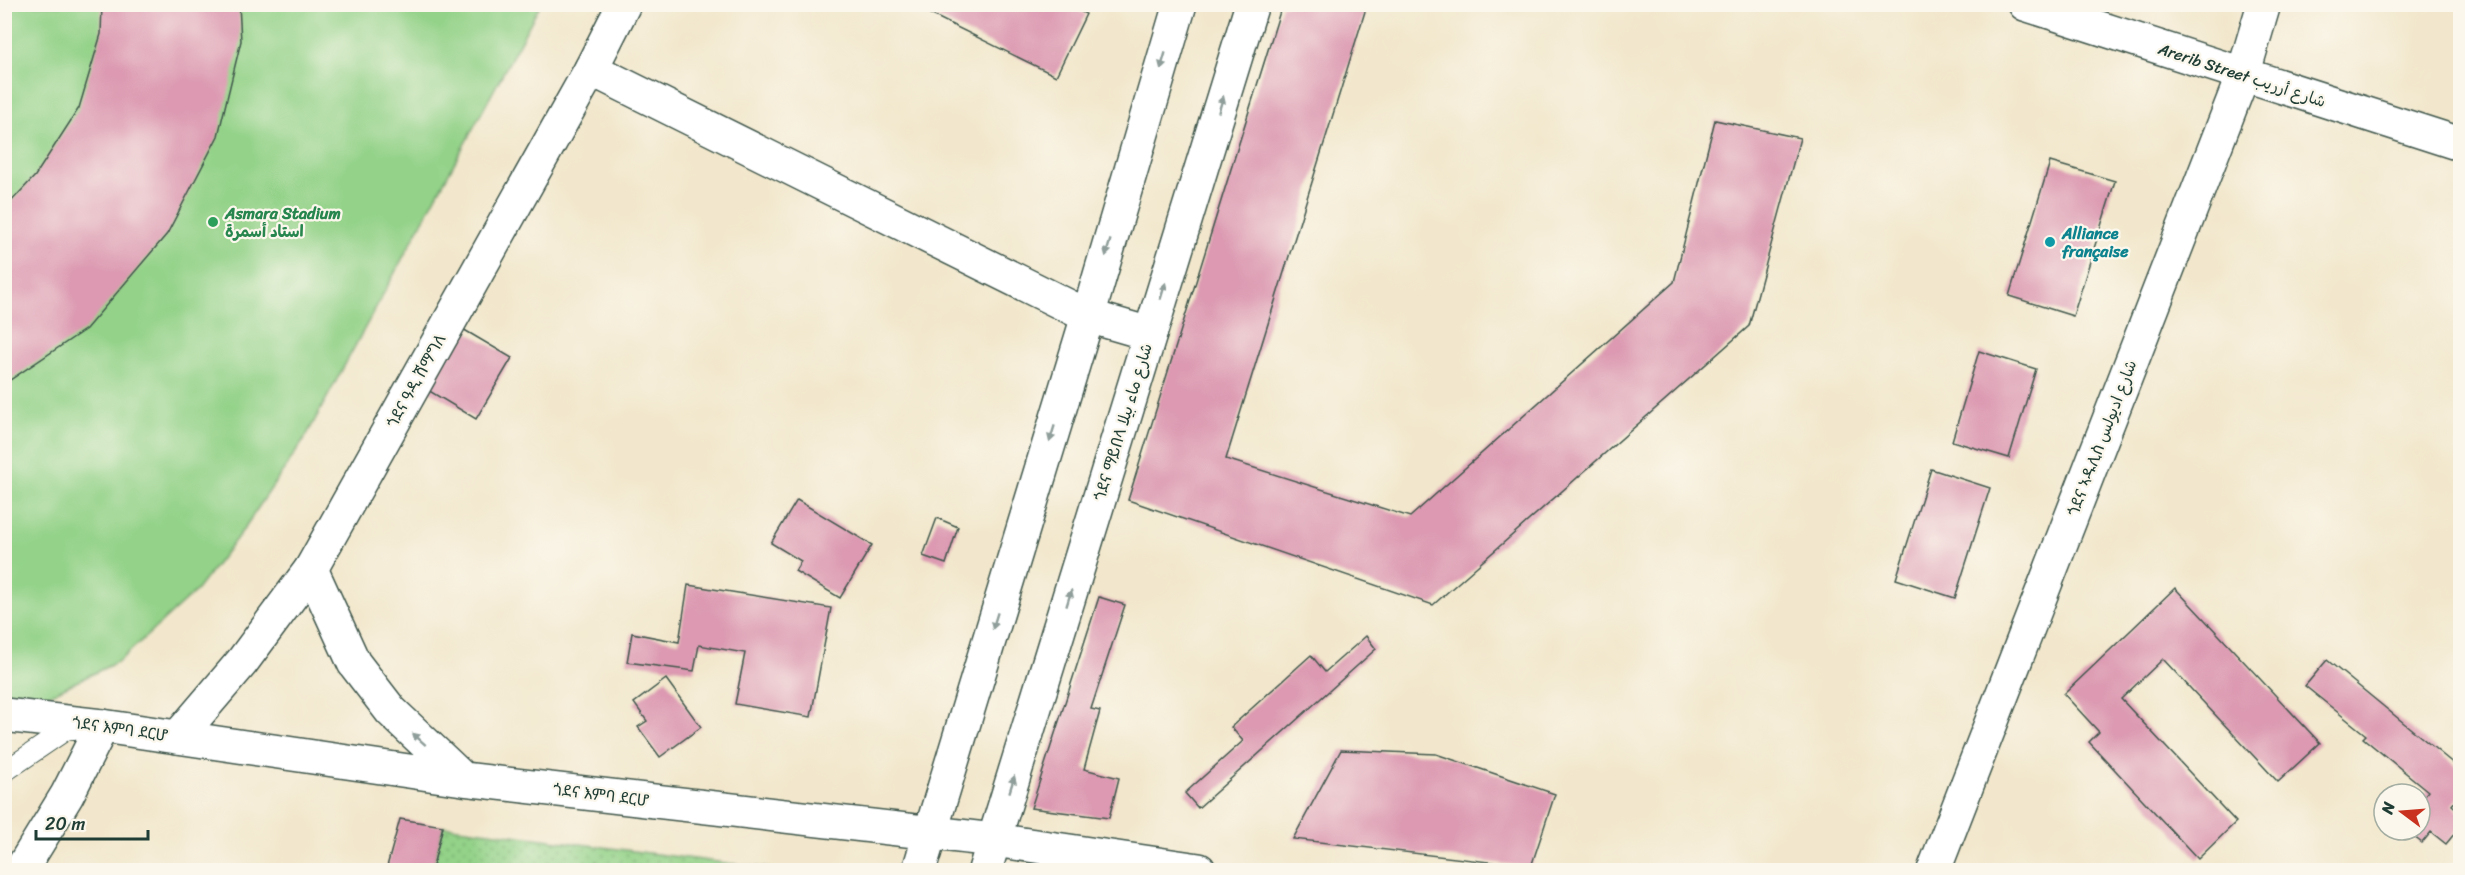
<svg xmlns="http://www.w3.org/2000/svg" width="2465" height="875" font-family="Sriracha,'Playpen Sans Arabic','Noto Sans Ethiopic',sans-serif">
  <defs>
    <pattern id="green-dots" width="8" height="8" patternUnits="userSpaceOnUse" patternTransform="scale(1.5)"><rect width="8" height="8" fill="#93d288"/><path d="M2 2h.1M6 6h.1" fill="none" stroke="#77ac70" stroke-width="1.8" stroke-linecap="round"/></pattern>
  </defs>
  <rect width="100%" height="100%" fill="#fbf7ec"/>
  <filter id="ink" filterUnits="userSpaceOnUse"><feTurbulence type="fractalNoise" baseFrequency=".0167" numOctaves="2"/><feDisplacementMap in="SourceGraphic" scale="12" xChannelSelector="R" yChannelSelector="G"/><feConvolveMatrix kernelMatrix="1 2 1 2 8 2 1 2 1" color-interpolation-filters="sRGB"/></filter>
  <filter id="wash" filterUnits="userSpaceOnUse"><feTurbulence type="fractalNoise" baseFrequency=".008" numOctaves="4" result="noise"/><feDisplacementMap in="SourceGraphic" scale="24" xChannelSelector="R" yChannelSelector="G"/><feGaussianBlur stdDeviation="1.35" result="paint"/><feColorMatrix in="noise" values="0 0 0 0 0 0 0 0 0 0 0 0 0 0 0 0 0 1.4 0 .05"/><feComposite in="paint" operator="in"/></filter>
  <g filter="url(#wash)">
    <rect width="100%" height="100%" fill="#f2e7cc"/>
    <path fill="url(#green-dots)" stroke="#59885e" stroke-width="1.5" d="M443 826 778 870H432Z"/>
    <path fill="#93d288" stroke="#59885e" stroke-width="1.5" d="M5 5H540L304 440 243 530 197 590 119 661 45 697H5Z"/>
    <g id="blocks">
      <path fill="#dc99b1" d="M102 4H239L241 41 218 136 167 234 86 329 4 384V209L35 176 79 108 101 34Z
        M912 5H1067L1086 14 1056 76Z
        M1282 5H1367L1226 459 1410 517 1674 282 1715 120 1800 138 1749 326 1433 605 1128 500Z
        M2050 162 2115 181 2073 316 2009 296Z
        M461 328 512 358 476 419 426 389Z
        M1979 351 2036 369 2009 458 1952 441Z
        M1931 469 1990 488 1955 598 1896 579Z
        M797 500 872 545 840 598 795 571 801 561 771 543Z
        M937 518 958 527 946 564 923 556Z
        M688 585 831 608 811 717 735 704 745 653 699 645 694 671 627 662 632 633 679 642Z
        M2175 588 2320 743 2278 782 2163 659 2121 699 2236 822 2198 859 2089 742 2099 732 2064 694Z
        M1099 597 1125 605 1091 709 1100 711 1084 769 1119 778 1109 818 1031 808Z
        M1366 636 1376 649 1198 808 1185 793 1243 741 1231 727 1311 655 1325 672Z
        M2327 660 2460 769V795L2452 805 2460 812V827L2446 844 2431 832 2422 843 2405 830H2420V801L2428 791 2363 738 2366 735 2305 686Z
        M666 679 701 727 660 757 638 727 647 721 634 703Z
        M1341 750 1436 754 1555 794 1531 867 1293 839Z
        M400 819 443 826 432 870H386Z"/>
    </g>
  </g>
  <g filter="url(#ink)">
    <use href="#blocks" fill-opacity="0" stroke="#3f564b" stroke-width="1.5"/>
    <g fill="none" stroke-linecap="round" stroke-linejoin="round">
      <defs>
        <path id="lane" d="M4 772 76 723"/>
        <path id="street" d="M591 69 1088 316 1150 334
          M21 870 67 795 102 726"/>
        <path id="secondary" d="M2025 4 2460 144
          M178 737 242 662 311 569 591 69 624 4
          M1934 870 2243 75 2264 4"/>
        <path id="primary" d="M919 870 930 834
          M985 870 994 840 1199 870"/>
        <path id="highway" d="M311 569 354 663 391 711 463 779
          M4 715 102 726 463 779 994 840 1252 4
          M930 834 1088 316 1180 4"/>
      </defs>
      <use href="#lane" stroke="#3f564b" stroke-width="22"/>
      <use href="#street" stroke="#3f564b" stroke-width="36"/>
      <use href="#secondary" stroke="#3f564b" stroke-width="36"/>
      <use href="#primary" stroke="#3f564b" stroke-width="36"/>
      <use href="#highway" stroke="#3f564b" stroke-width="36"/>
      <use href="#lane" stroke="#fff" stroke-width="20"/>
      <use href="#street" stroke="#fff" stroke-width="33"/>
      <use href="#secondary" stroke="#fff" stroke-width="33"/>
      <use href="#primary" stroke="#fff" stroke-width="33"/>
      <use href="#highway" stroke="#fff" stroke-width="33"/>
    </g>
    <defs><path id="oneway-solid" d="M-6-.8H1V-3.2L6.5 0L1 3.2V.8H-6Z" transform="scale(1.5)"/></defs>
    <g fill="#8f9e9a">
      <use href="#oneway-solid" transform="translate(1163 61) rotate(106)"/>
      <use href="#oneway-solid" transform="translate(1221 104) rotate(-73)"/>
      <use href="#oneway-solid" transform="translate(1108 248) rotate(106)"/>
      <use href="#oneway-solid" transform="translate(1163 291) rotate(-73)"/>
      <use href="#oneway-solid" transform="translate(1052 434) rotate(107)"/>
      <use href="#oneway-solid" transform="translate(1069 598) rotate(-73)"/>
      <use href="#oneway-solid" transform="translate(995 621) rotate(107)"/>
      <use href="#oneway-solid" transform="translate(419 739) rotate(-138)"/>
      <use href="#oneway-solid" transform="translate(1012 784) rotate(-73)"/>
    </g>
  </g>
  <circle fill="#2e9e5b" stroke="#fbf7ec" stroke-width="2" cx="213" cy="222" r="6"/>
  <circle fill="#0f9aa8" stroke="#fbf7ec" stroke-width="2" cx="2050" cy="242" r="6"/>
  <g text-anchor="middle" dominant-baseline="central" stroke-width="4.5" stroke-linejoin="round" paint-order="stroke">
    <g font-size="16" fill="#1f3d34" stroke="#fbf7ec">
      <text transform="translate(2242 75) rotate(18)">Arerib Street شارع أرريب</text>
      <text transform="translate(416 381) rotate(-61)">ጎደና ዓዲ ሽማግለ</text>
      <text transform="translate(1123 422) rotate(-73)">ጎደና ማይበላ شارع ماء بيلا</text>
      <text transform="translate(2102 438) rotate(-69)">ጎደና ኣዱሊስ شارع اديولس</text>
      <text transform="translate(120 729) rotate(8)">ጎደና እምባ ደርሆ</text>
      <text transform="translate(601 795) rotate(7)">ጎደና እምባ ደርሆ</text>
    </g>
    <g font-size="16" font-weight="bold" fill="#27864d" stroke="#fbf7ec" text-anchor="start">
      <text x="225" y="213">Asmara Stadium<tspan x="225" dy="18">استاد أسمرة</tspan></text>
    </g>
    <g font-size="16" font-weight="bold" fill="#0d838f" stroke="#fbf7ec" text-anchor="start">
      <text x="2062" y="233">Alliance<tspan x="2062" dy="18">française</tspan></text>
    </g>
  </g>
  <rect width="2465" height="875" fill="none" stroke="#fbf7ec" stroke-width="24"/>
  <g transform="translate(2402 812) rotate(286)"><circle r="28" fill="#fbf7ec" stroke="#a3ada2" stroke-width="1.5"/>
  <path d="M0-4.5L10 22L0 15L-10 22Z" fill="#c8321e"/>
  <text y="-9" font-size="16" font-weight="bold" text-anchor="middle" fill="#1f3d34">N</text>
  </g>
  <path d="M36 830v9h112v-9" fill="none" stroke="#1f3d34" stroke-width="3"/>
  <text x="45" y="830" font-size="18" fill="#1f3d34" stroke="#fbf7ec" stroke-width="4.5" paint-order="stroke">20 m</text>
</svg>
